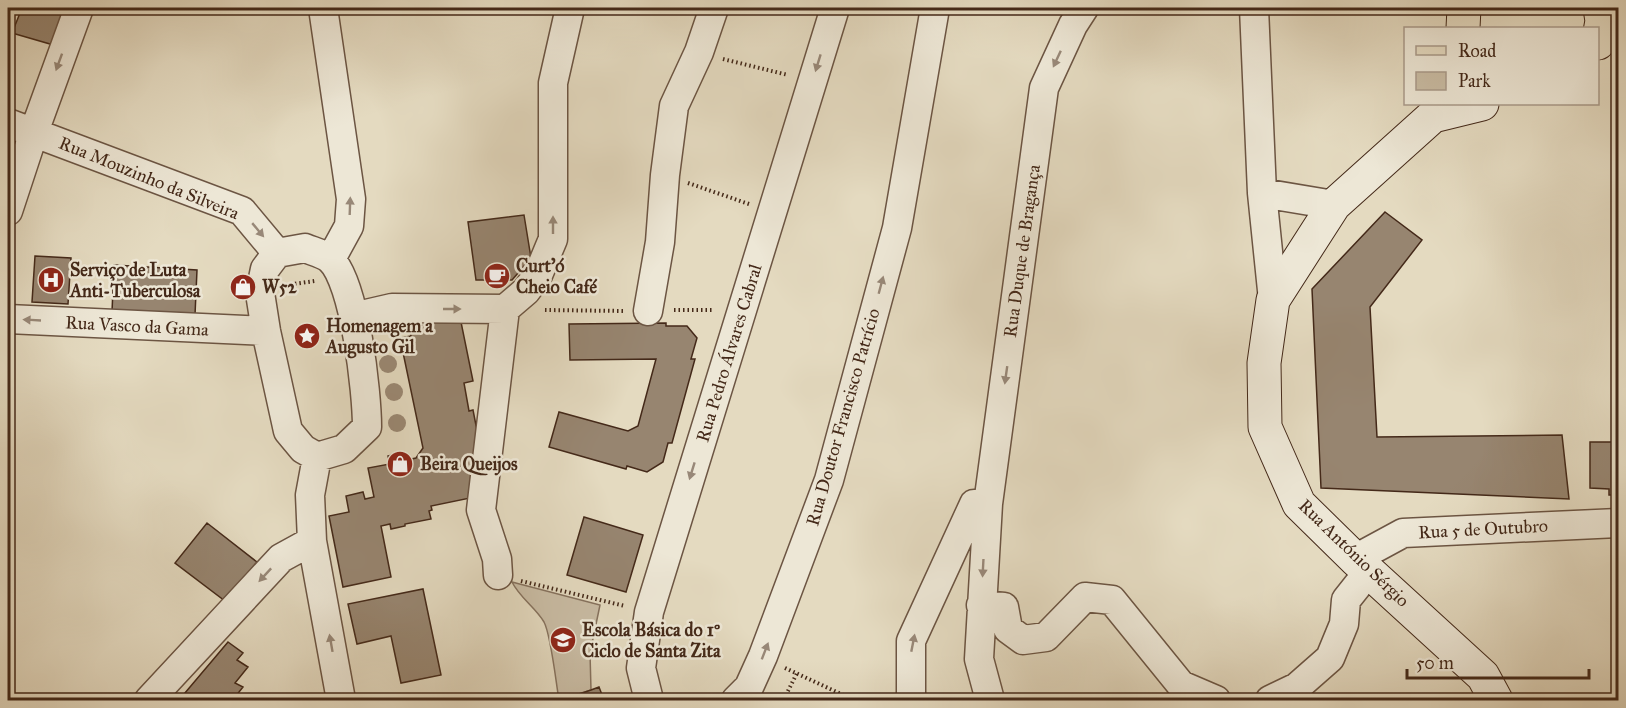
<svg xmlns="http://www.w3.org/2000/svg" width="1626" height="708" font-family="'IM FELL Great Primer',serif">
  <rect width="100%" height="100%" fill="#e4dac0"/>
  <filter id="stains"><feTurbulence type="fractalNoise" baseFrequency=".00333" numOctaves="4"/><feColorMatrix values="0 0 0 0 .2 0 0 0 0 .09 0 0 0 0 .02 0 0 0 .5 -.17"/></filter>
  <radialGradient id="worn" r=".72"><stop offset=".6" stop-color="#630" stop-opacity="0"/><stop offset="1" stop-color="#630" stop-opacity=".3"/></radialGradient>
  <path fill="#c9bca4" stroke="#86725e" stroke-width="1.5" d="M512 582 600 605 590 653 591 690 559 700C556 683 551 635 544 622 535 607 520 598 512 582Z"/>
  <path fill="#978570" stroke="#442919" stroke-width="1.5" d="M22 8H71L57 46 12 33Z
    M1385 212 1422 240 1370 307 1377 437 1562 435 1569 499 1321 488 1312 289Z
    M524 215 531 258 512 280H476L468 222Z
    M35 256 71 258 68 304 32 302Z
    M114 265 197 270 195 315 112 312Z
    M415 322H461L473 381 464 383 469 411 473 410 482 456 480 496 431 506 432 510 429 511 431 519 405 524V526L391 529 390 524 381 526 391 577 343 587 329 516 349 512 346 496 363 492 365 499 374 497 368 468 390 464 388 456 404 452 406 460 416 458 423 448 400 338 411 336 409 327Z
    M666 323V326H687L697 338 691 359H695L672 443H668L663 462 647 472 627 466 626 469 549 447 559 412 628 431 638 426 656 359 570 360 569 324Z
    M1618 434V495H1609V489L1590 488V442H1611Z
    M584 517 643 535 626 592 567 575Z
    M207 523 257 562 225 601 175 563Z
    M423 589 441 675 401 683 391 636 357 644 348 604Z
    M228 642 243 653 237 660 248 667 235 683 243 687 235 697 239 700H179Z
    M599 687 604 700H562L591 690Z"/>
  <g fill="none" stroke-linecap="round" stroke-linejoin="round">
    <defs>
      <path id="street" d="M323 8 351 199 349 226 331 259
        M1254 8 1262 193 1273 300
        M8 123 242 211 277 253
        M1262 193 1334 205
        M8 211 34 132 79 8
        M305 248C312 251 324 254 330 259 355 281 367 393 367 427L344 449 317 457 303 449 288 431 266 331 260 293 265 269 277 253Z
        M648 311 660 242 665 175 674 106 699 52 714 8
        M353 317 392 308 505 309 526 291 538 275 553 239V83L570 8
        M8 319 266 331
        M317 457 310 495 312 541 341 700
        M1355 559 1403 533 1618 523
        M498 575 497 559 481 510 505 309
        M981 605 1004 607 1008 629 1023 640 1046 637 1085 597 1112 600 1181 685 1216 700
        M149 700 281 558 312 541
        M649 700 641 668 649 612 835 8
        M736 700 749 687 763 656 829 480 897 228 935 8
        M911 700V641L974 504H988
        M990 700 979 659 988 504 1044 88 1073 25 1084 8
        M1270 700 1297 687 1330 658 1344 624 1346 600 1369 571"/>
      <path id="secondary" d="M1482 104 1433 116 1334 205 1273 300 1264 363 1265 427 1299 504 1355 559 1483 676 1496 700"/>
      <path id="primary" d="M1463 28 1464 8
        M1598 43 1602 21 1600 8"/>
    </defs>
    <use href="#street" stroke="#6c5543" stroke-width="31"/>
    <use href="#secondary" stroke="#442919" stroke-width="35"/>
    <use href="#primary" stroke="#442919" stroke-width="35"/>
    <path stroke="#442919" stroke-width="4" stroke-dasharray="1.5 3" stroke-linecap="butt" d="M723 59 788 75
      M688 183 749 204
      M286 285 315 281
      M545 310 624 311
      M674 310H714
      M521 581 625 606
      M785 668 854 700
      M787 700V693L797 673"/>
    <use href="#street" stroke="#ede7d6" stroke-width="28"/>
    <use href="#secondary" stroke="#ede7d6" stroke-width="33"/>
    <use href="#primary" stroke="#e4dac0" stroke-width="33"/>
  </g>
  <g fill="#9b8974">
    <circle cx="388" cy="364" r="9"/>
    <circle cx="394" cy="392" r="9"/>
    <circle cx="397" cy="423" r="9"/>
  </g>
  <defs><path id="oneway-solid" d="M-6-.8H1V-3.2L6.5 0L1 3.2V.8H-6Z" transform="scale(1.5)"/></defs>
  <g fill="#988878">
    <use href="#oneway-solid" transform="translate(1057 59) rotate(115)"/>
    <use href="#oneway-solid" transform="translate(59 62) rotate(110)"/>
    <use href="#oneway-solid" transform="translate(818 63) rotate(107)"/>
    <use href="#oneway-solid" transform="translate(350 206) rotate(-88)"/>
    <use href="#oneway-solid" transform="translate(553 225) rotate(-90)"/>
    <use href="#oneway-solid" transform="translate(258 230) rotate(50)"/>
    <use href="#oneway-solid" transform="translate(881 285) rotate(-75)"/>
    <use href="#oneway-solid" transform="translate(452 309)"/>
    <use href="#oneway-solid" transform="translate(32 320) rotate(-177)"/>
    <use href="#oneway-solid" transform="translate(1006 375) rotate(98)"/>
    <use href="#oneway-solid" transform="translate(692 471) rotate(107)"/>
    <use href="#oneway-solid" transform="translate(983 568) rotate(93)"/>
    <use href="#oneway-solid" transform="translate(265 575) rotate(133)"/>
    <use href="#oneway-solid" transform="translate(331 643) rotate(-100)"/>
    <use href="#oneway-solid" transform="translate(913 643) rotate(-79)"/>
    <use href="#oneway-solid" transform="translate(765 651) rotate(-69)"/>
  </g>
  <defs>
    <symbol id="cafe-disc" viewBox="-11 -11 22 22"><circle r="9.5" fill="#8f2418" stroke="#ede7d6"/><path d="M-5.5-4.5H6V0H3Q3 3.5 0 3.5H-2.5Q-5.5 3.5-5.5 0ZM3-3.2v2h1.7v-2ZM-6 4.5H4V6H-6Z" fill="#fff"/></symbol>
    <symbol id="hospital-disc" viewBox="-11 -11 22 22"><circle r="9.5" fill="#8f2418" stroke="#ede7d6"/><path d="M-5-5h3v3.5h4V-5h3V5h-3V1.5h-4V5h-3Z" fill="#fff"/></symbol>
    <symbol id="shop-disc" viewBox="-11 -11 22 22"><circle r="9.5" fill="#8f2418" stroke="#ede7d6"/><path d="M-5-2.5h2.3a2.7 3.5 0 0 1 5.4 0H5L5.5 6h-11ZM-1.5-2.5h3a1.5 2.3 0 0 0-3 0Z" fill="#fff"/></symbol>
    <symbol id="sight-disc" viewBox="-11 -11 22 22"><circle r="9.5" fill="#8f2418" stroke="#ede7d6"/><path d="M0-6L1.8-2.2L6-1.7L2.9 1.2L3.7 5.4L0 3.3L-3.7 5.4L-2.9 1.2L-6-1.7L-1.8-2.2Z" fill="#fff"/></symbol>
    <symbol id="school-disc" viewBox="-11 -11 22 22"><circle r="9.5" fill="#8f2418" stroke="#ede7d6"/><path d="M0-5L7-2L0 1L-7-2ZM-4 1L0 2.5L4 1V4Q0 6-4 4Z" fill="#fff"/></symbol>
  </defs>
  <g fill-rule="evenodd">
    <use href="#cafe-disc" x="482" y="261" width="30" height="30"/>
    <use href="#hospital-disc" x="36" y="265" width="30" height="30"/>
    <use href="#shop-disc" x="228" y="272" width="30" height="30"/>
    <use href="#sight-disc" x="292" y="321" width="30" height="30"/>
    <use href="#shop-disc" x="385" y="449" width="30" height="30"/>
    <use href="#school-disc" x="548" y="625" width="30" height="30"/>
  </g>
  <g text-anchor="middle" dominant-baseline="central" stroke-width="5" stroke-linejoin="round" paint-order="stroke">
    <g font-size="18" fill="#442919" stroke="#ede7d6">
      <text transform="translate(149 178) rotate(22)">Rua Mouzinho da Silveira</text>
      <text transform="translate(1022 251) rotate(-82)">Rua Duque de Bragança</text>
      <text transform="translate(137 326) rotate(3)">Rua Vasco da Gama</text>
      <text transform="translate(729 353) rotate(-73)">Rua Pedro Álvares Cabral</text>
      <text transform="translate(843 417) rotate(-74)">Rua Doutor Francisco Patrício</text>
      <text transform="translate(1483 529) rotate(-3)">Rua 5 de Outubro</text>
      <text transform="translate(1354 553) rotate(44)">Rua António Sérgio</text>
    </g>
    <g font-size="18" font-weight="bold" fill="#442919" stroke="#ede7d6" text-anchor="start">
      <text x="516" y="266">Curt'ó<tspan x="516" dy="21">Cheio Café</tspan></text>
      <text x="70" y="270">Serviço de Luta<tspan x="70" dy="21">Anti-Tuberculosa</tspan></text>
      <text x="262" y="287">W52</text>
      <text x="326" y="326">Homenagem a<tspan x="326" dy="21">Augusto Gil</tspan></text>
      <text x="420" y="464">Beira Queijos</text>
      <text x="582" y="630">Escola Básica do 1º<tspan x="582" dy="21">Ciclo de Santa Zita</tspan></text>
    </g>
  </g>
  <rect width="1626" height="708" fill="none" stroke="#e4dac0" stroke-width="30"/>
  <rect x="9" y="9" width="1608" height="690" fill="none" stroke="#442919" stroke-width="3"/>
  <rect x="15" y="15" width="1596" height="678" fill="none" stroke="#442919" stroke-width="1.5"/>
  <rect x="1404" y="27" width="195" height="78" fill="#ede7d6" stroke="#a99b8a" stroke-width="1.5"/>
  <rect x="1416" y="46" width="30" height="9" fill="#e4dac0" stroke="#a99b8a" stroke-width="1.5"/>
  <text x="1458" y="57" font-size="18" fill="#442919">Road</text>
  <rect x="1416" y="72" width="30" height="18" fill="#c9bca4" stroke="#a99b8a" stroke-width="1.5"/>
  <text x="1458" y="87" font-size="18" fill="#442919">Park</text>
  <path d="M1407 669v9h182v-9" fill="none" stroke="#442919" stroke-width="3"/>
  <text x="1416" y="669" font-size="18" fill="#442919" stroke="#ede7d6" stroke-width="4.5" paint-order="stroke">50 m</text>
  <rect width="100%" height="100%" filter="url(#stains)"/>
  <rect width="100%" height="100%" fill="url(#worn)"/>
</svg>
